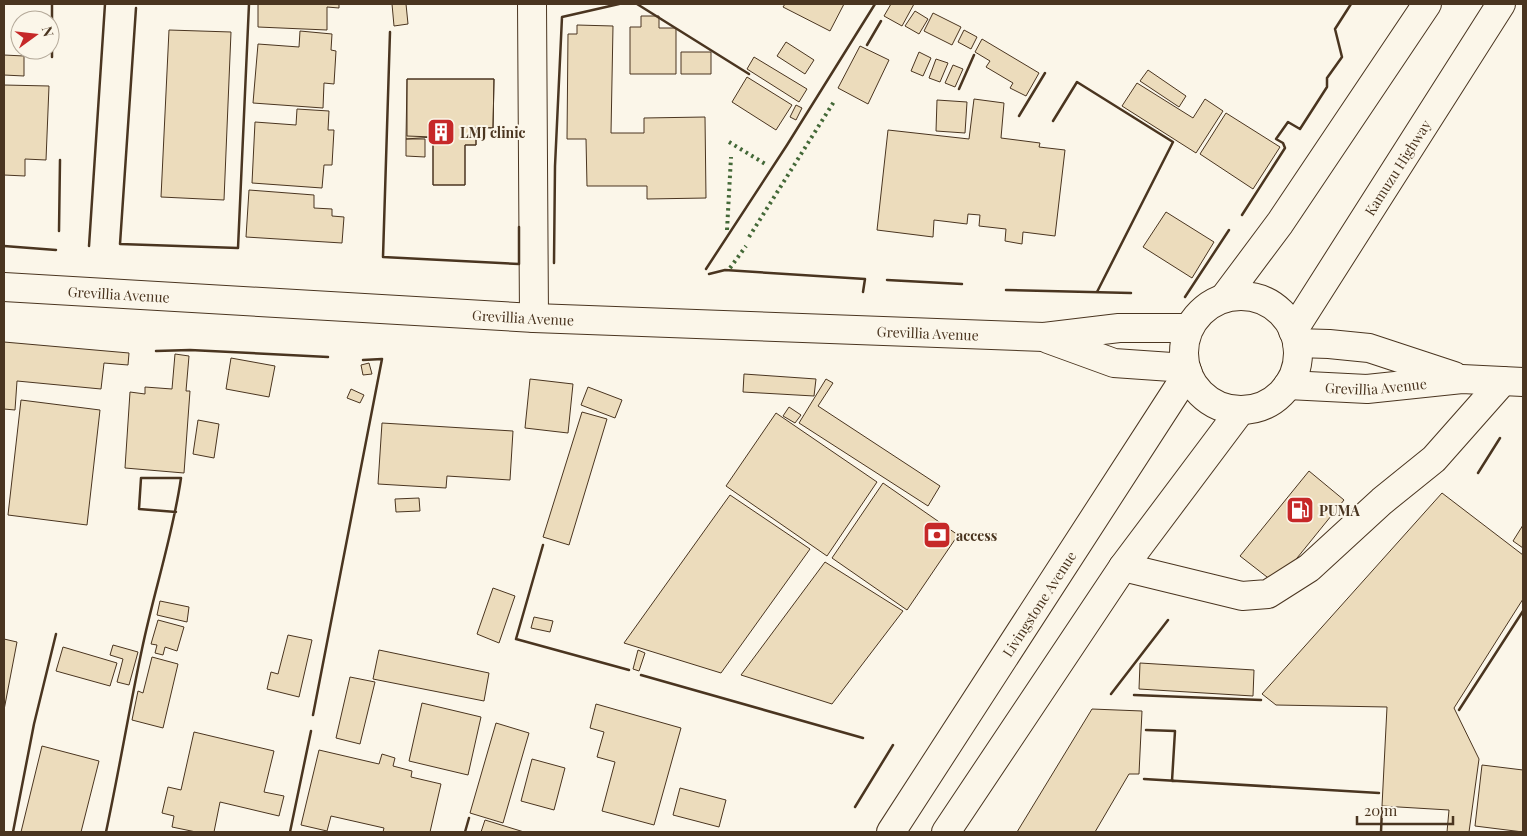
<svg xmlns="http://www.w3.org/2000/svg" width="1527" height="836" font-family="'Playfair Display',serif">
  <rect width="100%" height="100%" fill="#fbf6e9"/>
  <path fill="#ecdcbc" stroke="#4a3520" d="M258 4H339V8L327 7V30L258 27Z
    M392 4H406L408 24 394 26Z
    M785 4H844L830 31 783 7Z
    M891 4H914L902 26 884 16Z
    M915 11 928 19 919 34 905 26Z
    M933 13 961 27 952 45 924 31Z
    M641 16H659V28H676V74H630V27H641Z
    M577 25 613 26 611 133H644V118L705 117 706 198 647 199V186H587L586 139H567L568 34H577Z
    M169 30 231 32 224 200 161 197Z
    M964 30 977 37 971 49 958 42Z
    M300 31 332 34 331 50 336 51 334 84 324 83 323 108 253 103 258 44 299 47Z
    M982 39 1039 73 1026 96 1010 88 1013 83 986 67 990 61 975 52Z
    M786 42 814 60 805 74 777 56Z
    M860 46 889 60 868 104 838 88Z
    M681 52H711V74H681Z
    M919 52 931 58 923 76 911 71Z
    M4 55 24 56V76L4 75Z
    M754 57 807 89 799 102 747 69Z
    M936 59 948 63 940 82 929 78Z
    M953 65 963 69 955 87 945 83Z
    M1148 70 1186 96 1179 107 1140 81Z
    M747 77 792 105 776 130 732 102Z
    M407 79H494L493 128 476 127V145H465V185H433V137L407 136Z
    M407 79H494L493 128 476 127V145H465V185H433V137L406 139Z
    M1137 83 1193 118 1205 99 1223 111 1196 153 1122 106Z
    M4 85 49 86 46 160 25 159V176L4 175Z
    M974 99 1004 103 1001 138 1040 143 1039 147 1065 150 1055 236 1023 232 1022 244 1005 241 1006 229 979 226 980 215 968 214 967 224 934 220 933 237 877 230 888 130 969 139Z
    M937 100 967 102 965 133 936 131Z
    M796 105 802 108 796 120 790 117Z
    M297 109 329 111 328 130H334L332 165H324L322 188 252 183 255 122 296 125Z
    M1226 113 1280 147 1253 189 1200 154Z
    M406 139H425V157L406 156Z
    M249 190 314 195V208L332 209V216L344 217 342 243 246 237Z
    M1166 212 1214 242 1192 278 1143 247Z
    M4 342 129 353 128 365 104 363 101 389 17 381 15 410 4 409Z
    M175 354 189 356 186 391H190L184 473 125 468 130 392 145 394V387L172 389Z
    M231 358 275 366 269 397 226 389Z
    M369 363 372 374 363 375 361 365Z
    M744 374 816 379 814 396 743 392Z
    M530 379 573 384 568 433 525 428Z
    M826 379 833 383 818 406 940 486 928 506 799 423Z
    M588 387 622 400 615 418 581 405Z
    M351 389 364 395 360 403 347 398Z
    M21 400 100 410 87 525 8 515Z
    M789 407 801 415 795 423 783 416Z
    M582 412 607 419 569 545 543 537Z
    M776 413 877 482 827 556 726 486Z
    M198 420 219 424 214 458 193 454Z
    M382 423 513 431 510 480 447 476 446 488 378 484Z
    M1309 471 1344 500 1276 584 1240 556Z
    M883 483 958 535 907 610 832 558Z
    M1442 493 1523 555V599L1454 708 1479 759 1469 832H1447L1449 810 1382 806 1387 707 1276 705 1262 694Z
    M730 495 810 549 721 673 624 643Z
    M419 498 420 511 396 512 395 499Z
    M1523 525V548L1513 541Z
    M825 562 903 611 832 704 741 675Z
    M493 588 515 596 499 643 477 634Z
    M160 601 189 607 187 622 157 615Z
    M534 617 553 621 550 632 531 628Z
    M158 620 184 627 177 651 165 647 163 655 155 653 157 645 151 644Z
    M288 635 312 640 299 697 267 689 271 672 278 674Z
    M4 639 17 642 4 710Z
    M113 645 138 652 129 685 117 682 123 659 110 655Z
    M63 647 117 663 110 686 56 671Z
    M379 650 489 673 484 701 373 679Z
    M638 650 645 653 639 671 633 669Z
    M152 657 178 664 163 728 132 720 138 691 143 693Z
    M1140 663 1254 670 1253 696 1139 689Z
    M350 677 375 682 360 744 336 738Z
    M422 703 481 717 468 775 409 761Z
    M596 704 681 728 654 825 602 811 615 762 597 757 604 732 590 728Z
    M1092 709 1142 711 1139 774H1129L1095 832H1017Z
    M496 723 529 733 503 823 470 813Z
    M194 732 274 751 264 792 284 796 279 816 220 802 214 832H196L172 827 174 816 162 813 168 787 181 790Z
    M42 746 99 761 81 832H21Z
    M319 750 379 764 382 754 395 758 393 766 412 771 411 777 441 784 430 832H383L384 828 331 816 327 831 301 825Z
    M532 759 565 768 554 810 521 801Z
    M1482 765 1523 770V832L1475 826Z
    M680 788 726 800 719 827 673 815Z
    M485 820 524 832H526H481Z"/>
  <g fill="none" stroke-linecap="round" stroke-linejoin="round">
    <defs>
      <g id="minor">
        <path d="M532 4 534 318"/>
        <path id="s1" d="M4 287 534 318 1044 337 1119 328H1189"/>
        <path d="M1048 339 1114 363 1186 368"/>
        <path d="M1297 343 1329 344 1369 348 1454 376"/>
        <path id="s2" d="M1288 385 1367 389 1462 379 1523 382"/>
        <path d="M1123 567 1242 596 1268 594 1309 568 1382 501 1434 459 1503 381"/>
      </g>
      <g id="highway">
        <circle cx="1241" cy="353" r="57"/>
        <path d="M1224 298 1280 223 1427 4"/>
        <path id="s3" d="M1293 331 1501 4"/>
        <path id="s4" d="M891 832 1188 373"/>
        <path d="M946 832 1123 567 1240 411"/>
      </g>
    </defs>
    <use href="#minor" stroke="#4a3520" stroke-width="30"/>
    <use href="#highway" stroke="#4a3520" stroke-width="30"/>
    <use href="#minor" stroke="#fbf6e9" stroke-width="28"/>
    <use href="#highway" stroke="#fbf6e9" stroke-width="28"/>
    <path stroke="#436837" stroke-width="4" stroke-dasharray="2.5 4" stroke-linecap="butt" d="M729 142 767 165
      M727 230 731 157
      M749 237 835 100
      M730 268 746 246"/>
    <path stroke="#4a3520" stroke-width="2.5" d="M52 4V57
      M637 4 749 74
      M136 8 120 244 238 248 249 4
      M390 32 383 257 519 264V227
      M867 45 881 21
      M959 89 974 55
      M1019 116 1045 73
      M1053 121 1077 82 1173 142 1097 292
      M1242 215 1285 148 1283 143 1276 139 1288 122 1300 129 1327 87V78L1342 57 1335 29 1351 4
      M59 231 60 160
      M4 246 56 250
      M89 246 105 4
      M554 263 555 166 562 17 619 4
      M706 269 787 145 875 4
      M709 274 725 270 865 279 863 292
      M887 280 962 284
      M1006 290 1131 293
      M1185 297 1229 230
      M156 351 190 350 328 357
      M1478 473 1500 438
      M543 545 516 639 629 670
      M641 675 863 738
      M1111 694 1168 620
      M1134 695 1261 700
      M1459 710 1523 611
      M313 715 382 359 363 360
      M1146 730 1175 731 1172 781
      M1144 779 1379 793
      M855 807 893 745
      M13 832 34 724 56 634
      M106 832C119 771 129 710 142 649 154 591 173 535 181 478H141L139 509 176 512
      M290 832 311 731
      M465 832 469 818
      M1381 832 1382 808"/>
  </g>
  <defs>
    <symbol id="building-square" viewBox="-11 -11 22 22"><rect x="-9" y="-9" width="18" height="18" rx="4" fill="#c62828" stroke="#fbf6e9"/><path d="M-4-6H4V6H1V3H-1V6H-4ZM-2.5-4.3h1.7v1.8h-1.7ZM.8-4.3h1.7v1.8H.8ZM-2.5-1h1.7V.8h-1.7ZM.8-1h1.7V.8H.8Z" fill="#fff"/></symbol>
    <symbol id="fuel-square" viewBox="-11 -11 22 22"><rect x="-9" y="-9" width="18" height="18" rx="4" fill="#c62828" stroke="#fbf6e9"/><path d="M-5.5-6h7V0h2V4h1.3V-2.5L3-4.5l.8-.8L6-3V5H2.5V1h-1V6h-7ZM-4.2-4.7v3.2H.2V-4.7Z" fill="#fff"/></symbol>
    <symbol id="bank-square" viewBox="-11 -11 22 22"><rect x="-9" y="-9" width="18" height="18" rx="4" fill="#c62828" stroke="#fbf6e9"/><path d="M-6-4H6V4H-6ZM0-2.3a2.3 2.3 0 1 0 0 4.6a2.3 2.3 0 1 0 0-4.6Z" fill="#fff"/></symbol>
  </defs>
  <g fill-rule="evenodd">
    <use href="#building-square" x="425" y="116" width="32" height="32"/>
    <use href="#fuel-square" x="1284" y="494" width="32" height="32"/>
    <use href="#bank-square" x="921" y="519" width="32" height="32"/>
  </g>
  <g text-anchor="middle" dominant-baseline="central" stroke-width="4" stroke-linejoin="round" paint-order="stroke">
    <g font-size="14" font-weight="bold" fill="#4a3520" stroke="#fbf6e9" text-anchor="start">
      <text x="460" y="132">LMJ clinic</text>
      <text x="1319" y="510">PUMA</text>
      <text x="956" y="535">access</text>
    </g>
    <g font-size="14" fill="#4a3520" stroke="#fbf6e9">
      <text stroke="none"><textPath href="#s3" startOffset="194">Kamuzu Highway</textPath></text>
      <text stroke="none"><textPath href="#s1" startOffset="115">Grevillia Avenue</textPath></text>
      <text stroke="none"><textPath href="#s1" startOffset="520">Grevillia Avenue</textPath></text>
      <text stroke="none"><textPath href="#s1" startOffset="925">Grevillia Avenue</textPath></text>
      <text stroke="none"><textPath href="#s2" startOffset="88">Grevillia Avenue</textPath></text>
      <text stroke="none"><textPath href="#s4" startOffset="272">Livingstone Avenue</textPath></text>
    </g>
  </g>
  <rect width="1527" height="836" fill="none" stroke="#4a3520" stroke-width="10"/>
  <g transform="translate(35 35) rotate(75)"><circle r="24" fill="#fbf6e9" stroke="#b4a999"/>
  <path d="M0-4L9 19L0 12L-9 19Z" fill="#c62828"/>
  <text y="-8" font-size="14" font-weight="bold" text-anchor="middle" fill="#4a3520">N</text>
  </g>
  <path d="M1357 816v8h96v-8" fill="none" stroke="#4a3520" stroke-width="2.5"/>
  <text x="1364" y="816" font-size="15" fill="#4a3520" stroke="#fbf6e9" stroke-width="4" paint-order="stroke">20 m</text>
</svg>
